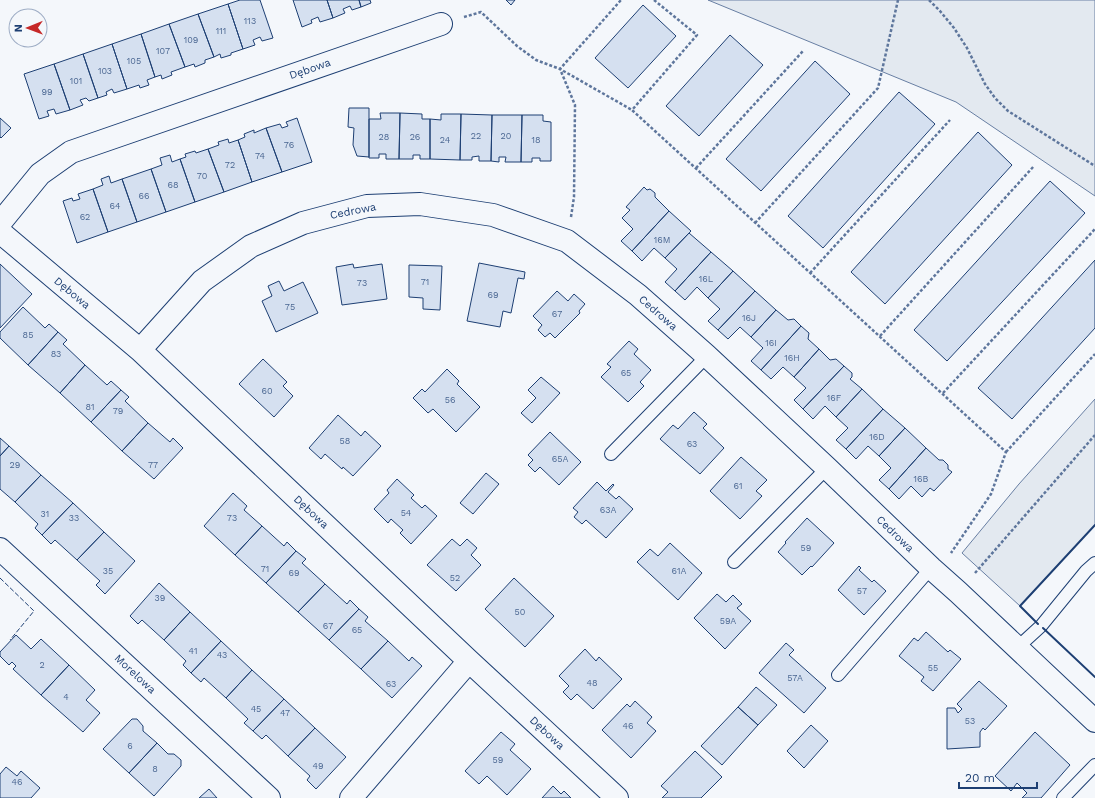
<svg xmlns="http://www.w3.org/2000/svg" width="1095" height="798" font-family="'Work Sans',sans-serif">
  <rect width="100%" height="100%" fill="#f4f7fb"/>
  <path fill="#e3e9f0" stroke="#687fa3" d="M708 0H1095V196L956 102Z
    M1095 399V525L1020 606 962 553 1019 484Z"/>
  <path fill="#d5e0f0" stroke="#1d3f73" d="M240 0H260L273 38 262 41 260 37 253 40 255 45 243 49 228 4Z
    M293 0H327L333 18 320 22 318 17 311 20 312 23 302 27Z
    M327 0H359L361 7 352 10 350 6 343 9 345 13 333 18Z
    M359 0H370L371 3 361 7Z
    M506 0H515L511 5Z
    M228 4 243 49 231 53V55L221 58 220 54 214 57 198 14Z
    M643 5 676 36 628 88 595 58Z
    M198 14 214 57 205 60V63L195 67 194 64 185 67 169 24Z
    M169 24 185 67 171 72 172 75 162 79 161 75 155 77 141 34Z
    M141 34 155 77 147 80 149 85 140 88 139 85 127 89 112 44Z
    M730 35 763 65 699 136 666 106Z
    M112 44 127 89 114 93 112 89 106 92 107 95 98 98 83 54Z
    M83 54 98 98 89 101 86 98 80 100 83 105 70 110 54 64Z
    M815 61 850 94 761 191 726 159Z
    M54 64 70 110 56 114 54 109 47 111 49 116 39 119 24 74Z
    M899 92 935 124 823 248 788 216Z
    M349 108H369V157L357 156 353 145 354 128 348 127Z
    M380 113H400L399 159H386V154H379V158H369V119H381Z
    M400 113 422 114V119H430V159H420V155H413V159H399Z
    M441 114H461L460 160 430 159V119L441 120Z
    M461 114 492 115 491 161H479V156L472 157V160H460Z
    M492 115H522L521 162H505L506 157H499V162L491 161Z
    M522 115H543V121L551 122V161H540V158H532V162H521Z
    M0 118 11 128 1 138 0 137Z
    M297 118 312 162 282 172 266 128 280 124 282 128 288 126 286 122Z
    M266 128 282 172 252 182 238 140 245 137 244 134 254 130V133Z
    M978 132 1012 165 885 304 851 272Z
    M228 139 229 143 238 140 252 182 224 192 208 149 219 145 218 142Z
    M208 149 224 192 195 202 180 159 186 157 185 154 195 151 196 153Z
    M170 155 172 162 180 159 195 202 166 212 151 169 162 165 160 158Z
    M151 169 166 212 137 222 122 179Z
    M109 176 111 183 122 179 137 222 108 232 93 189 103 185 101 179Z
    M1050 181 1085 213 947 361 914 330Z
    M644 187 647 190 650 189 655 193V197L669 211 632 251 621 241 633 229 622 218 630 210 626 207Z
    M93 189 108 232 77 243 63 201 72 198 73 201 80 199 78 194Z
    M669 211 691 231 665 258 654 248 642 261 632 251Z
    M689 233 711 252 675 291 665 282 677 269 665 258Z
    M711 252 733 271 708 298 697 287 685 300 675 291Z
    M1095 260V328L1012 419 978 388Z
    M479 263 525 272 524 279 518 278 511 313 503 311 500 327 467 321Z
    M0 264 32 294 0 328Z
    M353 264 354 268 382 264 387 299 342 305 336 267Z
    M409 265 442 266 440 310 423 309V298L409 297Z
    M733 271 755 291 718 330 708 321 720 309 708 298Z
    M279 281 284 291 303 282 318 313 276 332 262 301 272 296 268 286Z
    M557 291 568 301 574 294 585 304 579 311 580 313 555 338 550 333 545 337 538 330 542 325 533 316Z
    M755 291 776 310 751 337 740 327 728 339 718 330Z
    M23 307 45 328 49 324 58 332 28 365 0 338V332Z
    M776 310 788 320 794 319 801 326 761 370 751 361 763 348 751 337Z
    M801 326 809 333 808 339 819 349 794 377 783 367 771 379 761 370Z
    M58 332 67 340 63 344 85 365 60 393 28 365Z
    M629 341 638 349 634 354 651 370 640 382 644 386 628 402 601 377 611 367 607 364Z
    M819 349 830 360 836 359 844 366 803 409 794 400 806 388 794 377Z
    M263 359 287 382 283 386 293 396 274 417 239 384Z
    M85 365 107 385 111 381 121 390 91 422 60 393Z
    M844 366 852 373V377L850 379 862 389 836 417 825 406 813 419 803 409Z
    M447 369 459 381 457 384 480 407 456 432 433 409 428 413 413 398 422 389 425 392Z
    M541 377 560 393 532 423 521 413 536 398 528 390Z
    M862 389 883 409 846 449 836 440 848 428 836 417Z
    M121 390 129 397 125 401 148 423 122 451 91 422Z
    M883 409 905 428 879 456 868 446 856 459 846 449Z
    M694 412 707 424 703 428 724 448 700 474 660 439 673 425 678 429Z
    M338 415 361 436 365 431 381 446 353 476 343 467 342 469 325 454 321 459 309 448Z
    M148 423 170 442 173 438 183 448 154 479 122 451Z
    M905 428 926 448 889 489 879 480 891 468 879 456Z
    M550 432 581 462 559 485 540 467 535 472 528 465 533 460 528 455Z
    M0 438 9 446 0 456Z
    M9 446 41 475 15 502 0 489V456Z
    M926 448 939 460H943L948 465V469L952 472 934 491 930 488 922 497 911 486 899 499 889 489Z
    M741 457 767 480 756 491 762 496 740 519 710 491Z
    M486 473 499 484 473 514 460 503Z
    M41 475 73 503 42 535 35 528 38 524 15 502Z
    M397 479 414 495 411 498 422 508 425 505 437 516 411 544 400 533 403 530 391 519 388 523 374 509 389 493 387 490Z
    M597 482 606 491 613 484 614 485 608 492 616 499 619 496 633 509 606 538 586 520 582 524 574 517 578 512 573 508Z
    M233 493 247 506 244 510 262 526 235 555 204 526Z
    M73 503 104 532 77 560 55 540 51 544 42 535Z
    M807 518 834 543 812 567 811 566 802 575 778 552 786 543 785 542Z
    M262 526 284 546 287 542 296 551 266 583 235 555Z
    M104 532 135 561 105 594 96 585 100 581 77 560Z
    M452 539 460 546 467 539 477 548 471 555 481 565 456 591 427 565Z
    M670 543 702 573 678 600 637 562 650 549 658 556Z
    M296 551 306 559 302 563 325 584 298 612 266 583Z
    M859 566 861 568 859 570 872 582 874 580 886 591 864 615 838 590Z
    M514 578 554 616 525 647 485 609Z
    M159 583 190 612 164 640 142 620 138 624 130 616Z
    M325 584 347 604 350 600 359 609 329 640 298 612Z
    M717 594 726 602 733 595 742 604 737 608 751 621 725 649 694 618Z
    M359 609 368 617 365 621 388 641 361 669 329 640Z
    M190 612 221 641 191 673 183 665 186 661 164 640Z
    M926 632 948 652 950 650 961 659 933 691 921 681 924 677 899 656 914 638 918 641Z
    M16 635 31 649 41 639 69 665 41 695 13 669 16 666 12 662 9 665 0 656V652Z
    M221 641 252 670 226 698 204 678 201 682 191 673Z
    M388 641 409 661 412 657 422 666 392 698 361 669Z
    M786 643 794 650 789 655 826 688 804 713 759 673Z
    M585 649 596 661 599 657 622 679 593 709 577 694 571 700 563 692 569 686 559 676Z
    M69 665 95 690 86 700 100 713 83 732 41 695Z
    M252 670 284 699 253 731 244 723 248 719 226 698Z
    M979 681 1007 706 985 730 983 728 980 732V747L947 749V708H955L958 713 962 709 957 704Z
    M756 687 777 705 758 725 738 707Z
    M284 699 315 728 288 756 266 735 262 739 253 731Z
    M635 701 652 717 647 723 656 731 631 758 602 730 627 704 630 707Z
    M738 707 758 725 722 765 701 746Z
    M132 719H137L143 726V731L157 743 129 773 103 749Z
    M811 725 828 741 804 768 787 751Z
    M315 728 346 757 316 789 307 780 310 776 288 756Z
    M501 732 515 744 510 750 531 769 507 795 487 776 479 784 465 771Z
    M1035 732 1070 765 1041 798H1022L1027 793 1017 783 1011 791 995 776Z
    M157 743 168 754H174L181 760V766L154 796 129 773Z
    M695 751 722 777 701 798H662L668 792 661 786Z
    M6 767 17 776 21 771 40 788 31 798H0V774Z
    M553 786 561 794 564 791 571 798H542Z
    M209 789 217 798H199Z"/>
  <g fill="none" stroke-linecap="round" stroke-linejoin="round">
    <defs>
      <path id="service" d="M611 454 707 356
        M734 562 827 468
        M1018 647 1041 626 1086 571 1095 563
        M838 675 931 568
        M1063 798 1095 765"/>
      <path id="minor" d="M0 223 40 174 71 152 441 24
        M0 232 140 350 469 661 617 798
        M140 350 202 281 251 246 303 223 367 206 420 204 493 215 567 241 638 295 707 356 827 468 931 568 958 592 1095 721
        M0 549 269 798
        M351 798 469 661"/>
    </defs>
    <use href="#service" stroke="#1d3f73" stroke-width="14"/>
    <use href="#minor" stroke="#1d3f73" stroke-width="24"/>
    <path stroke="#5e769c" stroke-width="2.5" stroke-dasharray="3 2" stroke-linecap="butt" d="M654 0 697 35 632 110 1006 452 991 494 951 553
      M929 0 940 11 954 28 967 48 985 84 995 98 1008 111 1095 166
      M464 17 481 12 517 46 536 60 560 69 632 110
      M696 168 803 51
      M571 217 574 197 575 105 560 69 621 0
      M755 223 878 88 898 0
      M810 273 950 120
      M880 336 1034 166
      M943 393 1095 229
      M1006 452 1095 354
      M975 573 1095 435"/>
    <use href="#service" stroke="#f4f7fb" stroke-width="12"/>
    <use href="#minor" stroke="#f4f7fb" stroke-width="22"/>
    <path stroke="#1d3f73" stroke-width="1" stroke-dasharray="5 2" stroke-linecap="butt" d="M0 578 34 611 10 640"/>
    <path stroke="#1d3f73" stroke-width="2" d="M1038 624 1020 606 1095 525
      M1043 628 1095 677"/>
  </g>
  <g text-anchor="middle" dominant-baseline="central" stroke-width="3" stroke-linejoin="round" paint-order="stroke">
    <g font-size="9" fill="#4b6792">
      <text x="250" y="21">113</text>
      <text x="221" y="31">111</text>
      <text x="191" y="40">109</text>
      <text x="163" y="51">107</text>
      <text x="134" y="61">105</text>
      <text x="105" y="71">103</text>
      <text x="76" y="81">101</text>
      <text x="47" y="92">99</text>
      <text x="476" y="136">22</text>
      <text x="506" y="136">20</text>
      <text x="384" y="137">28</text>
      <text x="415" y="137">26</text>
      <text x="445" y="140">24</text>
      <text x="536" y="140">18</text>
      <text x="289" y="145">76</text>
      <text x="260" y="156">74</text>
      <text x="230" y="165">72</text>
      <text x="202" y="176">70</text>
      <text x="173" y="185">68</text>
      <text x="144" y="196">66</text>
      <text x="115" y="206">64</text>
      <text x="85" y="217">62</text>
      <text x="662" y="240">16M</text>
      <text x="706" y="279">16L</text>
      <text x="425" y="282">71</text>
      <text x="362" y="283">73</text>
      <text x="493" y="295">69</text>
      <text x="290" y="307">75</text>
      <text x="557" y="314">67</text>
      <text x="749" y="318">16J</text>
      <text x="28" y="335">85</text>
      <text x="771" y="343">16I</text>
      <text x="56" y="354">83</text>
      <text x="792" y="358">16H</text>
      <text x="626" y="373">65</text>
      <text x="267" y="391">60</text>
      <text x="834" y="398">16F</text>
      <text x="450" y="400">56</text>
      <text x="90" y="407">81</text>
      <text x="118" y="411">79</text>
      <text x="877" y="437">16D</text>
      <text x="345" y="441">58</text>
      <text x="692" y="444">63</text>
      <text x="560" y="459">65A</text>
      <text x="15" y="465">29</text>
      <text x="153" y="465">77</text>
      <text x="921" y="479">16B</text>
      <text x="738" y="486">61</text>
      <text x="608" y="510">63A</text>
      <text x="406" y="513">54</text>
      <text x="45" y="514">31</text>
      <text x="74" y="518">33</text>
      <text x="232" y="518">73</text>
      <text x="806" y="548">59</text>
      <text x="265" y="569">71</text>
      <text x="108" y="571">35</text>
      <text x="679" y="571">61A</text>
      <text x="294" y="573">69</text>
      <text x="455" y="578">52</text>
      <text x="862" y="591">57</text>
      <text x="160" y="598">39</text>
      <text x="520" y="612">50</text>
      <text x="728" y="621">59A</text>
      <text x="328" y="626">67</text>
      <text x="357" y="630">65</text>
      <text x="193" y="651">41</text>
      <text x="222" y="655">43</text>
      <text x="42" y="665">2</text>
      <text x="933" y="668">55</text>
      <text x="795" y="678">57A</text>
      <text x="592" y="683">48</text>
      <text x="391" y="684">63</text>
      <text x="66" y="697">4</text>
      <text x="256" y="709">45</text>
      <text x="285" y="713">47</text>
      <text x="970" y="721">53</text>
      <text x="628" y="726">46</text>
      <text x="130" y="746">6</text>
      <text x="498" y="760">59</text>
      <text x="318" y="766">49</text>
      <text x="155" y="769">8</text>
      <text x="17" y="782">46</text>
    </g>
    <g font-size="11" fill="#1d3f73" stroke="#f4f7fb">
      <text transform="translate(310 69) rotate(-19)">Dębowa</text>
      <text transform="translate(353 211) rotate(-11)">Cedrowa</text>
      <text transform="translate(72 293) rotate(40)">Dębowa</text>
      <text transform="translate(658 313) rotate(41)">Cedrowa</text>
      <text transform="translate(311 512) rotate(43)">Dębowa</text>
      <text transform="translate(895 534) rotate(44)">Cedrowa</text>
      <text transform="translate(135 674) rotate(43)">Morelowa</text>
      <text transform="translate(547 733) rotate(43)">Dębowa</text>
    </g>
  </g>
  <g transform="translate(28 28) rotate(269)"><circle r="19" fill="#f4f7fb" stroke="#9eadc5"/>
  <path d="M0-3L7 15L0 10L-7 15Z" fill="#c62828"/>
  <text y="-6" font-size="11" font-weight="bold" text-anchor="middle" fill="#1d3f73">N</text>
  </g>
  <path d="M959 782v6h78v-6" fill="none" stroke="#1d3f73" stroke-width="2"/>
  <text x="965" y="782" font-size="12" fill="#1d3f73" stroke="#f4f7fb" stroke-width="3" paint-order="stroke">20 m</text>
</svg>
